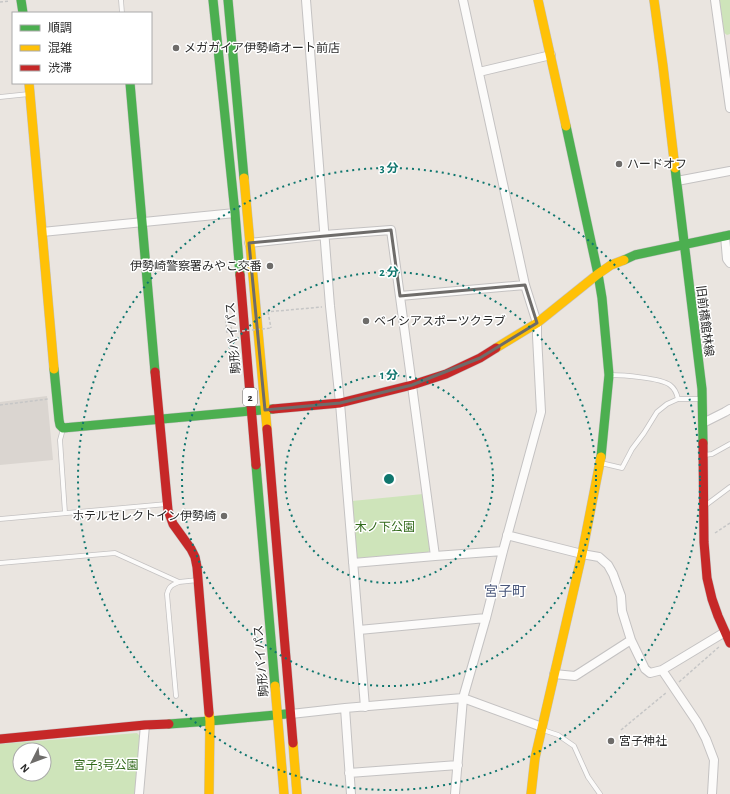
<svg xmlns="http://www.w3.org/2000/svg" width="730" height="794" font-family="'Alegreya Sans','Noto Sans JP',sans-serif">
  <rect width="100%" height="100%" fill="#eae5e0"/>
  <path fill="#cee4ba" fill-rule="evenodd" d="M719 0H730V34L727 35 723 32Z
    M423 494 430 550 428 552 358 558 356 557 352 501Z
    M137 733 140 736 135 794H0V744ZM20 750H44V774H20Z"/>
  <path fill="#dad5d0" d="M47 396 53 460 0 465V402Z"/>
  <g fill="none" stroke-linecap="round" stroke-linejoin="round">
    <defs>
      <path id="lane" d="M121 0 122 13
        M0 97 29 94
        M610 375C622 375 661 378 670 385 674 388 677 394 678 399
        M63 429 60 440 65 513
        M705 455 712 454 730 444
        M601 463 622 468 632 449 644 433 657 412 667 404 678 399H700
        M706 505 730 487
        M0 519 167 504
        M0 563 115 553 179 582 198 580
        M176 696 167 594C169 586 172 585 179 582
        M544 729 546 731 558 735 574 746 588 777 600 794"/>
      <path id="street" d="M306 0 330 306 340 403 365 707
        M715 0 730 108
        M479 72 551 55
        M677 181 730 171
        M42 232 235 213
        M725 236 727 259 730 263
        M249 243 324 235 391 230 435 556
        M400 296 525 285
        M703 423 725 412 730 409
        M507 535 582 554 599 557 608 565 613 574 621 596 622 611 631 640 645 669 650 673 662 670 725 632
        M353 563 435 556 503 551
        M359 630 486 618
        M662 670 697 722 706 739 714 760 712 794
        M554 674 575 676 631 640
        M345 708 351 794
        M291 714 345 708 463 698 542 727
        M349 773 458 765
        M139 794 145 725
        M455 794 463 698 486 618 503 551 541 412 537 336V323L525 285 463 0"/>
      <path id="fast" d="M21 0 23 13
        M213 0 235 213 240 275
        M228 0 244 178
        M130 83 155 372
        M566 126 598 274 602 298 609 375 601 457
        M675 168 702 389 703 443
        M624 260 635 255 730 235
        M54 369 59 420 60 425 63 428 273 409
        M256 465 275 686
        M169 724 210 721 286 714"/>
      <path id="slow" d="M538 0 566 126
        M654 0 663 66 675 168
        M29 83 54 369
        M244 178 267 429
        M496 348 537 323 598 274 611 265 624 260
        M275 686 284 794
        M293 743 297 794
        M209 794 210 721 209 713
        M531 794 535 758 582 554 601 457"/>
      <path id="jam" d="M240 275 256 465
        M155 372 168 510 173 524 191 549 195 557 197 567 209 713
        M273 409 340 403 412 385 446 374 480 358 496 348
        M267 429 293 743
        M703 443 704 542 707 578 712 599 718 616 730 643
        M0 739 145 725 169 724"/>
    </defs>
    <use href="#lane" stroke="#c4c2c2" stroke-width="5.5"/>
    <use href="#street" stroke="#c4c2c2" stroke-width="10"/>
    <use href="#fast" stroke="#c4c2c2" stroke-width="10"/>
    <use href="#slow" stroke="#c4c2c2" stroke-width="10"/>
    <use href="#jam" stroke="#c4c2c2" stroke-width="10"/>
    <path stroke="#c6c6c6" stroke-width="1.5" stroke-dasharray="3 2" stroke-linecap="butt" d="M0 2 10 1
      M266 312 322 307
      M268 312 271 328
      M227 333 226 322H230L232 332
      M0 405 48 399
      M715 533 730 523
      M679 682 720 646
      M621 730 667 692"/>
    <use href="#lane" stroke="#fcfbfa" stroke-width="4"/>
    <use href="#street" stroke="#fcfbfa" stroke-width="8"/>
    <use href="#fast" stroke="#4caf50" stroke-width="9"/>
    <use href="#slow" stroke="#ffc107" stroke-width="9"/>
    <use href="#jam" stroke="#c62828" stroke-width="9"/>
    <path stroke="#c6c6c6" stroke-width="1.5" stroke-dasharray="3 2" stroke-linecap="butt" d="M232 332 271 328"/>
  </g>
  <path fill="none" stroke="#6e6c6a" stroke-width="3" stroke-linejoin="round" d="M391 230 400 296 525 285 537 323 480 358 412 385 340 403 265 410 249 243Z"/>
  <g fill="none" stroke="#0f766e" stroke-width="2" stroke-dasharray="2 4">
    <circle cx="389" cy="479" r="104"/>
    <circle cx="389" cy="479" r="207"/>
    <circle cx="389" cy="479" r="311"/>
  </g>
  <g fill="#6e6c6a" stroke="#fff" stroke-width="1.5">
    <circle cx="176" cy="48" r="4"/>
    <circle cx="619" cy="164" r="4"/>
    <circle cx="270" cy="266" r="4"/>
    <circle cx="366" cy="321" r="4"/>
    <circle cx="224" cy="516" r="4"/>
    <circle cx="611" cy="741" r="4"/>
  </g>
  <g text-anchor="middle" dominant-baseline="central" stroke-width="3" stroke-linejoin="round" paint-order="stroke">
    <rect fill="#fff" stroke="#6b6b6b" stroke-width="1" x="243" y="388" width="14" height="18" rx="3"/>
    <g font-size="11" font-weight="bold" fill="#2b2b2b">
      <text x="250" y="397">2</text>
    </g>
    <g font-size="12" fill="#2b2b2b" stroke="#fff" text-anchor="start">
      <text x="184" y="48">メガガイア伊勢崎オート前店</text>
      <text x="627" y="164">ハードオフ</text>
      <text x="262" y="266" text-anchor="end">伊勢崎警察署みやこ交番</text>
      <text x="374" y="321">ベイシアスポーツクラブ</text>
      <text x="216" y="516" text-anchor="end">ホテルセレクトイン伊勢崎</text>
      <text x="619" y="741">宮子神社</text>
    </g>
    <g font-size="12" fill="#2b2b2b" stroke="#fff">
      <text transform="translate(705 321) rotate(83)">旧前橋館林線</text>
      <text transform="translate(233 338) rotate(-95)">駒形バイパス</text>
      <text transform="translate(261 661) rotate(-95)">駒形バイパス</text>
    </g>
    <g font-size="12" fill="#31691a" stroke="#fff">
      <text x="385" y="527">木ノ下公園</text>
      <text x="106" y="765">宮子3号公園</text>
    </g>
    <g font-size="14" fill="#4b587c" stroke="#fff">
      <text x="505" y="592">宮子町</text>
    </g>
  </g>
  <circle cx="389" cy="479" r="6" fill="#0f766e" stroke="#fff" stroke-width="2"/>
  <g font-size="12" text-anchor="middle" font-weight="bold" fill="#0f766e" stroke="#fff" stroke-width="3" stroke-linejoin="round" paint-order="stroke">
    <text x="389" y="172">3 分</text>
    <text x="389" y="276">2 分</text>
    <text x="389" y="379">1 分</text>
  </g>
  <rect x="12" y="12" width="140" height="72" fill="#ffffff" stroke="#aaaaaa"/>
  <rect x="20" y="25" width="20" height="6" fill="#4caf50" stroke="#aaaaaa"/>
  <text x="48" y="32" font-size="12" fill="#2b2b2b">順調</text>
  <rect x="20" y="45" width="20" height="6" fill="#ffc107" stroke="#aaaaaa"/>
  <text x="48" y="52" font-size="12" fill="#2b2b2b">混雑</text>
  <rect x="20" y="65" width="20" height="6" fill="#c62828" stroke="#aaaaaa"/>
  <text x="48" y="72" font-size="12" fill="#2b2b2b">渋滞</text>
  <g transform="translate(32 762) rotate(228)"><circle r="19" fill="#ffffff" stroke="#aaaaaa"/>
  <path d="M0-3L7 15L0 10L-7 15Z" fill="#6e6c6a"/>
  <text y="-6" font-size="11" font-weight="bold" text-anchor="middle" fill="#2b2b2b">N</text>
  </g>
</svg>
